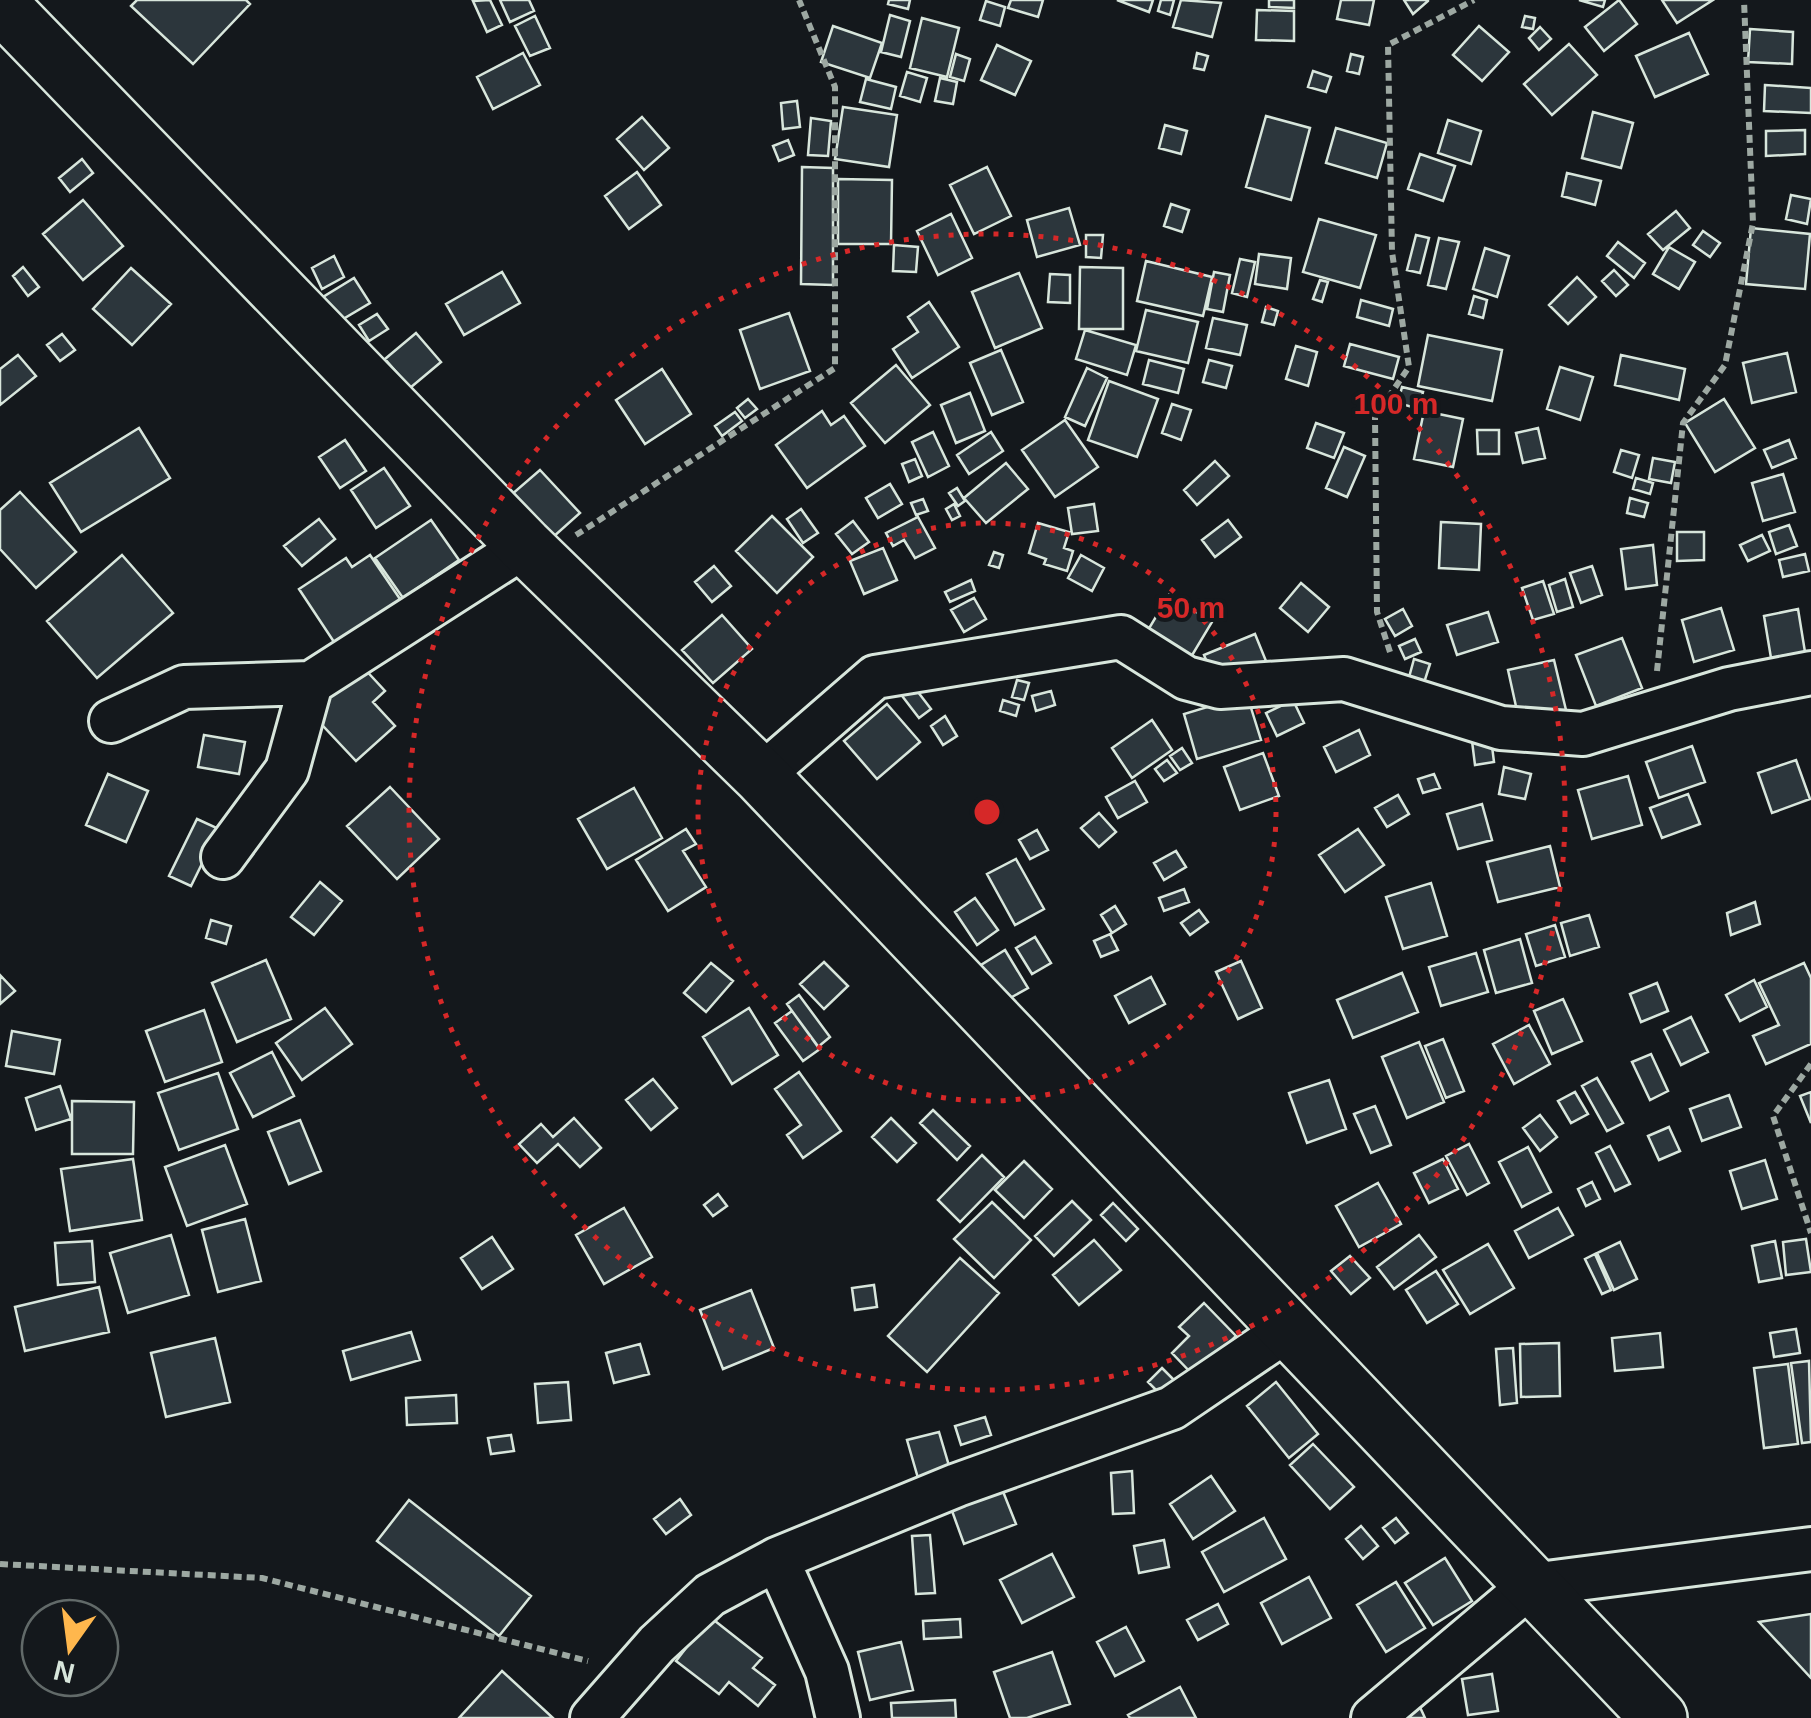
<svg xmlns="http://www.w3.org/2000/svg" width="1811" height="1718" font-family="Arial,sans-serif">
  <rect width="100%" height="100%" fill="#14181c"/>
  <path fill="#2c363c" stroke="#d8e6dc" stroke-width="2.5" d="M137 0H246L250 4 193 64 131 6Z
    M490 0 502 25 487 32 473 1Z
    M500 0H529L534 11 510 22Z
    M889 0H910L908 9 888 4Z
    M1011 0H1043L1038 17 1008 8Z
    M1117 0H1153L1149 12Z
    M1161 0H1174L1170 15 1158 11Z
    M1181 0 1221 3 1212 37 1173 27Z
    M1269 0H1294V8L1269 7Z
    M1341 0H1374L1369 25 1337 19Z
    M1404 0H1428V1L1413 14Z
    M1579 0H1605L1603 7Z
    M1619 0 1637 24 1604 51 1585 27Z
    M1662 0H1713L1677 23Z
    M986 1 1005 7 1000 26 980 20Z
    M1257 10 1294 11V41L1256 40Z
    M890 15 910 21 901 57 881 52Z
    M535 16 550 48 530 56 515 26Z
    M1525 16 1535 18 1533 29 1522 27Z
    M922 18 959 28 947 77 910 68Z
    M833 26 882 43 870 78 821 62Z
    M1479 26 1509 52 1482 81 1453 55Z
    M1540 27 1551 39 1539 50 1529 38Z
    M1750 29 1793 32 1792 64 1748 62Z
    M1689 33 1708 74 1655 97 1636 56Z
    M1569 44 1597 75 1552 115 1524 84Z
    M997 45 1031 61 1015 95 981 80Z
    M523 53 540 85 493 109 477 77Z
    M1197 53 1208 56 1204 70 1194 68Z
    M956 54 970 59 964 81 950 77Z
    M1351 54 1363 57 1359 74 1347 71Z
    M1313 71 1331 77 1326 92 1308 87Z
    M907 72 927 78 920 102 900 96Z
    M940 78 957 82 953 104 935 101Z
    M866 79 896 87 891 109 860 102Z
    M1765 85 1811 88V113L1764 111Z
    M797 101 800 127 783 129 781 103Z
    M843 107 897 115 889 167 835 159Z
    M1593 112 1633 123 1621 168 1582 158Z
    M1266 116 1310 128 1291 200 1246 187Z
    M642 117 669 148 644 170 617 139Z
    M811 118 831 121 828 156 808 155Z
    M1448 120 1481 131 1471 164 1438 153Z
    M1165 125 1187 131 1181 154 1159 148Z
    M1336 128 1387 143 1377 178 1326 163Z
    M1805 130V154L1766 156V131Z
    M788 140 794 155 779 161 773 146Z
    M1420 154 1455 166 1443 201 1408 189Z
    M82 159 93 173 70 192 59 178Z
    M802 167 833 168V285L801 284Z
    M987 167 1011 216 974 234 950 185Z
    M637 172 661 205 629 229 605 196Z
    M1567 173 1601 181 1595 205 1562 196Z
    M838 179 892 180 891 244H838Z
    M1791 195 1811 199 1807 224 1786 219Z
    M83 200 123 246 83 280 43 234Z
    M1171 204 1189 210 1182 232 1164 226Z
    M1069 208 1080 245 1037 257 1027 220Z
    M1676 211 1690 228 1663 250 1648 234Z
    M951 214 972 258 938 275 917 231Z
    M1319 219 1376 235 1360 288 1303 272Z
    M1751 228 1810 234 1805 289 1746 284Z
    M1703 231 1720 243 1710 257 1693 245Z
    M1086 235H1103L1101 258 1086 257Z
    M1416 235 1429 238 1420 273 1407 270Z
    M1439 238 1459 242 1446 289 1428 285Z
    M1618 242 1645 263 1634 278 1607 256Z
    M894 245 918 247 916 272 893 271Z
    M1669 247 1695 262 1679 289 1653 274Z
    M1485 248 1509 256 1497 297 1473 289Z
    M1259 254 1291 258 1287 289 1255 284Z
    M334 256 344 277 322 289 312 268Z
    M1240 259 1255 262 1247 297 1232 293Z
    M1146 261 1212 277 1203 316 1137 301Z
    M23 267 39 287 28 296 13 276Z
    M1080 267 1123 268V329H1079Z
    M131 268 171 304 132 345 93 309Z
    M1614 270 1628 285 1616 296 1602 281Z
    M502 272 520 303 464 335 446 304Z
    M1214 272 1230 275 1223 312 1207 309Z
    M1019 273 1042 328 995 348 972 292Z
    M1050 274 1070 275V303L1048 302Z
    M1577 277 1596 297 1568 324 1549 305Z
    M354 278 370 303 338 322 323 297Z
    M1320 280 1328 282 1322 302 1313 299Z
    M1474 296 1487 300 1483 318 1469 314Z
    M1361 300 1393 309 1389 326 1357 317Z
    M929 302 959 347 912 378 893 349 918 332 908 317Z
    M1266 307 1278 311 1274 325 1262 322Z
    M1146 310 1198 322 1188 363 1136 351Z
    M789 313 810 371 760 389 740 330Z
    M377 314 388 329 369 341 359 325Z
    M1213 318 1247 325 1240 355 1206 348Z
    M1085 330 1136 345 1127 375 1076 359Z
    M416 333 441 362 410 388 385 359Z
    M62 334 75 350 60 361 47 345Z
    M1428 335 1502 350 1492 401 1418 386Z
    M1350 344 1399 357 1393 379 1344 366Z
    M1296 346 1317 352 1308 386 1286 379Z
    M1001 350 1023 402 992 415 970 363Z
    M1787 353 1796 392 1752 403 1743 363Z
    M18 355 36 376 0 405V369Z
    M1621 355 1685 369 1679 400 1615 385Z
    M1149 360 1184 369 1178 393 1143 384Z
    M1209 360 1232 366 1226 388 1203 382Z
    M896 365 930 405 885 443 851 403Z
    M1560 367 1593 377 1580 420 1547 409Z
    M1087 368 1107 378 1085 426 1065 417Z
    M662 369 691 414 645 444 616 400Z
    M1109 381 1158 399 1137 457 1088 440Z
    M1402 387 1423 392 1419 409 1398 403Z
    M970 393 985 431 956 443 941 405Z
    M748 399 757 409 745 418 737 408Z
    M1724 399 1755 448 1715 472 1685 423Z
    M1172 404 1191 410 1181 440 1162 433Z
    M822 411 831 425 844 416 865 446 807 488 776 445Z
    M1424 411 1463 419 1453 467 1414 459Z
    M735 412 742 421 722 436 715 426Z
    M1065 420 1098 467 1055 497 1022 450Z
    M1316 423 1344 433 1334 458 1307 448Z
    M139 428 170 478 81 532 50 483Z
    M1538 428 1545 458 1523 463 1516 433Z
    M1477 430H1499V454H1478Z
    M933 432 949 466 928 477 912 442Z
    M991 432 1003 451 969 474 957 455Z
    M345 440 366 471 340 488 319 457Z
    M1789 440 1796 458 1772 468 1764 450Z
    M1344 447 1365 456 1347 497 1326 488Z
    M1621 450 1639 455 1632 478 1614 472Z
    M1653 458 1675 462 1671 483 1649 479Z
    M915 459 922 476 909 482 902 464Z
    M1215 461 1229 476 1197 505 1184 490Z
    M1006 463 1028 489 986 523 964 498Z
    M384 468 410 506 376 528 351 490Z
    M540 470 580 513 552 538 511 495Z
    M1783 474 1795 512 1763 521 1752 483Z
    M1636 478 1653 483 1650 494 1633 489Z
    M890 484 902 504 878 518 866 498Z
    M957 488 965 501 958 506 949 493Z
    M20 492 76 552 36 588 0 549V510Z
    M1630 498 1648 503 1644 517 1627 513Z
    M923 499 928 511 916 515 911 503Z
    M954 504 960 516 952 520 946 509Z
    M1094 504 1098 531 1072 534 1068 508Z
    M801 509 818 533 803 543 787 519Z
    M772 516 813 557 777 593 736 551Z
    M918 517 935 548 915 558 904 540 893 546 886 533Z
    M319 519 335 539 302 566 284 546Z
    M431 520 459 560 403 598 375 558Z
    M1228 520 1241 537 1215 557 1202 540Z
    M853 521 869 542 852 554 836 534Z
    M1441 522 1481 524 1479 570 1439 568Z
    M1038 523 1069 532 1064 548 1073 551 1067 571 1044 564 1046 559 1029 553Z
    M1789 525 1797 546 1776 554 1769 532Z
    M1677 532H1704V560L1677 561Z
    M1762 535 1770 551 1748 561 1740 545Z
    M1653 545 1657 585 1626 589 1621 549Z
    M883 548 897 580 864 594 850 561Z
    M994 552 1003 555 999 568 989 565Z
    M1805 554 1809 571 1783 577 1779 560Z
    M122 555 173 613 97 678 47 621Z
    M370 555 402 602 336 645 299 589 346 558 352 567Z
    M1081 555 1104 568 1092 591 1068 578Z
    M714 566 731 586 712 602 695 582Z
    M1592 566 1602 595 1581 603 1570 573Z
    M1565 579 1573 607 1557 612 1549 585Z
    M971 580 975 591 950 602 945 592Z
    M1543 581 1554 614 1533 620 1522 588Z
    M1301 583 1329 607 1308 632 1280 608Z
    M1169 595 1212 622 1188 662 1145 635Z
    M974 598 986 619 964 632 951 610Z
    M1721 608 1734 650 1694 662 1682 620Z
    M1403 609 1412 626 1395 636 1385 619Z
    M1798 609 1805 652 1771 658 1764 616Z
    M1488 612 1498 642 1457 655 1447 625Z
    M722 615 752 649 713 683 682 650Z
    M1255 634 1266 661 1215 682 1204 655Z
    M1622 638 1642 688 1596 706 1576 655Z
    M1415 639 1421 652 1405 659 1399 646Z
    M1414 659 1430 664 1423 686 1408 681Z
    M1554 660 1566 710 1519 720 1508 670Z
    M361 665 385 691 373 702 395 726 356 761 310 712Z
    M908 679 931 709 919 718 896 688Z
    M1017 680 1029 683 1024 700 1012 697Z
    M1051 691 1055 705 1036 711 1032 696Z
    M1247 695 1261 740 1197 759 1184 714Z
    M1003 700 1019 705 1016 716 1000 711Z
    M1293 700 1304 723 1277 736 1266 713Z
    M887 704 920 742 877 779 844 741Z
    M945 716 957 736 943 745 931 726Z
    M1152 720 1172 750 1132 778 1112 748Z
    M1359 730 1370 755 1336 772 1324 747Z
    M204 735 245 742 239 774 198 767Z
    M1491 738 1494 762 1475 765 1472 741Z
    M1692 746 1705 782 1659 798 1646 762Z
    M1182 748 1192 763 1180 770 1170 756Z
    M1263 753 1279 796 1240 810 1224 767Z
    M1167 760 1177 773 1164 781 1155 769Z
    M1796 760 1810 799 1772 813 1758 773Z
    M1504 767 1531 774 1525 799 1499 794Z
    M108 774 148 791 126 842 86 825Z
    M1434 774 1440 788 1423 793 1418 779Z
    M1628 776 1642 825 1592 839 1578 790Z
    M1135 781 1147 802 1118 818 1106 797Z
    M390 787 439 839 397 879 347 826Z
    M634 788 662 838 607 869 578 819Z
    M1688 794 1700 824 1662 838 1650 808Z
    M1398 795 1409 814 1387 827 1375 808Z
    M1482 804 1492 840 1458 849 1447 814Z
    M1099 813 1116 832 1099 847 1081 828Z
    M197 819 219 829 191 886 169 876Z
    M686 829 696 844 683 851 706 887 668 911 636 860Z
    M1358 829 1384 865 1345 892 1319 855Z
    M1037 830 1048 850 1030 859 1019 840Z
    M1550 846 1560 887 1498 902 1487 862Z
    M1176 851 1186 867 1164 880 1154 863Z
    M1016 859 1044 909 1015 925 987 874Z
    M320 882 342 901 314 935 291 917Z
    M1431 883 1447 936 1403 949 1386 897Z
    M1184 889 1189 902 1164 911 1159 898Z
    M975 898 998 930 977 945 955 912Z
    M1755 902 1760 924 1731 935 1727 913Z
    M1115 906 1126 924 1112 933 1101 915Z
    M1199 910 1208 922 1190 935 1181 923Z
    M1589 915 1599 947 1570 956 1561 923Z
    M211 920 231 926 226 944 206 938Z
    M1555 925 1565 957 1536 966 1526 934Z
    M1110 934 1118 950 1101 957 1094 941Z
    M1035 937 1051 963 1032 974 1016 948Z
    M1520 939 1532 983 1496 993 1484 950Z
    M1005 950 1028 988 1003 1002 981 965Z
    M1476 953 1488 992 1441 1006 1429 967Z
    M266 960 291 1019 237 1042 212 983Z
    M1241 961 1262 1008 1238 1019 1216 972Z
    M824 962 848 986 824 1009 800 984Z
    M711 963 733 981 706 1012 684 993Z
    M1804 963 1811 978V1044L1766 1064 1753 1036 1779 1025 1759 983Z
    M1402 973 1418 1012 1353 1038 1337 1000Z
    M0 975 15 991 0 1004Z
    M1151 977 1165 1004 1129 1023 1115 996Z
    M1754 980 1767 1007 1740 1021 1726 995Z
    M1657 983 1668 1011 1641 1022 1630 994Z
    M799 995 830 1037 818 1047 787 1004Z
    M1563 999 1582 1041 1552 1054 1534 1011Z
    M325 1008 352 1044 302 1080 276 1043Z
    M749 1008 778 1055 732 1084 703 1037Z
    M204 1010 222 1062 165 1082 146 1031Z
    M792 1011 820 1049 803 1061 775 1023Z
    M1691 1017 1708 1052 1681 1065 1664 1030Z
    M1529 1025 1550 1064 1514 1084 1493 1044Z
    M12 1031 60 1040 54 1074 6 1066Z
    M1443 1039 1464 1091 1446 1098 1425 1046Z
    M1419 1042 1444 1102 1407 1118 1382 1057Z
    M272 1052 294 1096 253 1117 230 1073Z
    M1651 1054 1668 1091 1650 1100 1632 1062Z
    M799 1072 841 1131 803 1158 787 1135 801 1125 775 1089Z
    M218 1073 238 1129 179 1150 158 1093Z
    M1597 1078 1623 1123 1607 1131 1582 1086Z
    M653 1079 677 1108 651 1130 626 1100Z
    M1329 1080 1346 1129 1307 1143 1289 1093Z
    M60 1086 71 1119 36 1130 26 1098Z
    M1575 1092 1588 1114 1571 1123 1558 1101Z
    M1811 1092V1123L1800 1096Z
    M1729 1095 1741 1127 1702 1141 1690 1109Z
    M72 1101 134 1102 133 1154H72Z
    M1375 1106 1391 1145 1371 1153 1354 1114Z
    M933 1110 970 1146 957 1160 920 1123Z
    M1540 1115 1557 1137 1540 1151 1523 1128Z
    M574 1118 601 1148 580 1167 558 1144 537 1163 519 1144 541 1124 553 1137Z
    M891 1118 916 1143 897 1162 872 1137Z
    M300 1120 321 1171 289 1184 268 1132Z
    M1669 1127 1680 1151 1659 1160 1648 1136Z
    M1469 1144 1489 1183 1467 1195 1446 1156Z
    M225 1145 247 1204 187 1226 165 1167Z
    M1610 1146 1630 1184 1615 1191 1596 1153Z
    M1528 1147 1551 1192 1522 1207 1499 1162Z
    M982 1155 1004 1177 960 1222 938 1200Z
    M133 1159 142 1220 70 1231 61 1169Z
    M1443 1159 1458 1189 1429 1203 1414 1173Z
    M1765 1160 1777 1199 1742 1209 1730 1171Z
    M1024 1161 1052 1189 1024 1218 995 1190Z
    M1592 1182 1600 1199 1586 1206 1578 1189Z
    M1378 1183 1401 1224 1359 1247 1336 1206Z
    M718 1194 727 1206 713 1216 704 1205Z
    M1072 1201 1091 1220 1054 1256 1035 1236Z
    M992 1202 1031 1240 994 1278 954 1239Z
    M1113 1203 1138 1229 1126 1241 1101 1215Z
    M624 1208 652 1257 604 1284 576 1235Z
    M1558 1208 1573 1235 1529 1258 1515 1231Z
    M245 1219 261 1281 218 1292 202 1230Z
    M171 1235 189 1295 128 1313 110 1253Z
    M1419 1235 1436 1257 1394 1289 1377 1267Z
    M492 1237 513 1269 482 1289 461 1258Z
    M1806 1239 1811 1272 1786 1275 1783 1242Z
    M1094 1240 1121 1270 1079 1305 1053 1275Z
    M92 1241 95 1282 58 1285 55 1243Z
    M1775 1241 1782 1278 1759 1282 1752 1246Z
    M1620 1242 1637 1279 1614 1290 1597 1253Z
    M1488 1244 1514 1288 1470 1314 1443 1270Z
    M1595 1254 1611 1290 1602 1294 1585 1259Z
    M1350 1256 1370 1278 1351 1294 1331 1271Z
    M960 1258 999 1293 927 1372 888 1336Z
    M1436 1271 1458 1304 1427 1323 1406 1290Z
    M874 1285 877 1307 855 1310 852 1288Z
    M99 1287 109 1332 25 1351 15 1307Z
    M751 1290 774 1348 723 1369 700 1310Z
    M1204 1303 1236 1336 1195 1377 1172 1353 1189 1336 1179 1327Z
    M1796 1329 1800 1353 1774 1357 1770 1333Z
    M411 1332 420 1360 351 1380 343 1351Z
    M1660 1333 1663 1367 1615 1371 1612 1338Z
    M215 1338 230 1402 166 1417 151 1353Z
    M1559 1343 1560 1396 1521 1397 1520 1344Z
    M640 1344 649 1374 614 1383 606 1353Z
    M1513 1348 1517 1403 1500 1405 1496 1349Z
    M1809 1361 1811 1442 1802 1443 1791 1363Z
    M1788 1364 1798 1444 1764 1448 1754 1368Z
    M1162 1368 1178 1384 1164 1398 1148 1382Z
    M568 1382 571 1420 538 1423 535 1384Z
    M1276 1382 1318 1434 1289 1458 1247 1406Z
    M456 1395 457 1423 407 1425 406 1398Z
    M985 1417 991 1435 961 1445 955 1426Z
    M939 1432 952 1476 920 1485 907 1440Z
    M511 1435 514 1451 491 1454 488 1438Z
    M1313 1444 1354 1487 1330 1509 1290 1465Z
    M1132 1471 1134 1513 1113 1514 1111 1473Z
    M1211 1476 1235 1511 1193 1539 1170 1504Z
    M998 1479 1016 1524 964 1544 947 1497Z
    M680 1499 691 1515 666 1534 654 1519Z
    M409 1500 531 1596 499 1636 377 1541Z
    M1264 1518 1286 1559 1224 1592 1202 1552Z
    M1396 1518 1408 1533 1395 1543 1383 1528Z
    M1361 1526 1378 1546 1363 1559 1346 1539Z
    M930 1535 935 1593 916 1594 912 1536Z
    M1164 1540 1169 1567 1139 1573 1134 1546Z
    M1052 1554 1074 1597 1022 1623 1000 1580Z
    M1445 1558 1472 1601 1433 1625 1405 1583Z
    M1309 1577 1331 1618 1282 1644 1261 1603Z
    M1396 1582 1425 1628 1386 1652 1357 1605Z
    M1218 1604 1228 1624 1198 1640 1187 1620Z
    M1811 1614V1678L1759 1622Z
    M710 1617 762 1658 753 1668 775 1685 758 1706 729 1682 719 1694 676 1661Z
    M960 1619 961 1637 924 1639 923 1621Z
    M1126 1627 1144 1661 1115 1676 1097 1642Z
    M901 1642 913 1690 870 1700 858 1652Z
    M1052 1652 1070 1704 1027 1718H1010L994 1672Z
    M502 1671 553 1718H459Z
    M1492 1674 1498 1711 1468 1715 1462 1679Z
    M1180 1687 1196 1718H1130L1128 1715Z
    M955 1700 956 1718H892L891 1703Z
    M1419 1705 1425 1718H1397Z"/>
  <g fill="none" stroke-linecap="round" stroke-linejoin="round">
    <defs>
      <path id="minor" d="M111 721 184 687 311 683 525 546
        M761 776 875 677 1121 637 1186 678 1220 687 1344 679 1501 728 1583 734 1729 689 1811 673
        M223 857 287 770 311 683
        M777 1559 827 1671 838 1718
        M592 1718 657 1644 710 1595 777 1559 957 1485 1172 1408 1287 1330
        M1373 1718 1531 1585 1811 1549"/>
      <path id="major" d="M0 4 525 546 761 776 1659 1718"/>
    </defs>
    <use href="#minor" stroke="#d8e6dc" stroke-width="48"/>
    <use href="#major" stroke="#d8e6dc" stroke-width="60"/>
    <path stroke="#9da8a2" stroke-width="6" stroke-dasharray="8 5" stroke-linecap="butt" d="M576 535 835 368V87L799 0
      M1390 652 1377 612 1375 417 1409 367 1392 252 1388 45 1474 0
      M1657 671 1683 423 1725 365 1753 223 1744 0
      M1811 1064 1773 1116 1811 1233
      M0 1564 262 1578 588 1661"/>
    <use href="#minor" stroke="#14181c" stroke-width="42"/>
    <use href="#major" stroke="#14181c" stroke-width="55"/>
  </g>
  <g fill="none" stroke="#d62828" stroke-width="5" stroke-dasharray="5 10">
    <circle cx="987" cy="812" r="289"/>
    <circle cx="987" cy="812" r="578"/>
  </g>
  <circle cx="987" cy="812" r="15" fill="#d62828" stroke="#14181c" stroke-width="5"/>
  <g font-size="30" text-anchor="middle" font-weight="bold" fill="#d62828" stroke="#14181c" stroke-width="8" stroke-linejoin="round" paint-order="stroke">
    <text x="1396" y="414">100 m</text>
    <text x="1191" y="618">50 m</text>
  </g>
  <g transform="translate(70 1648) rotate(194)"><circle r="48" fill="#14181c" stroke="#626a69" stroke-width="2.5"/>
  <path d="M0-8L18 38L0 25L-18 38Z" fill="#ffb74d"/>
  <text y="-15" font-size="28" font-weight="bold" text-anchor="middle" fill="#d8e6dc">N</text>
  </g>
</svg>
